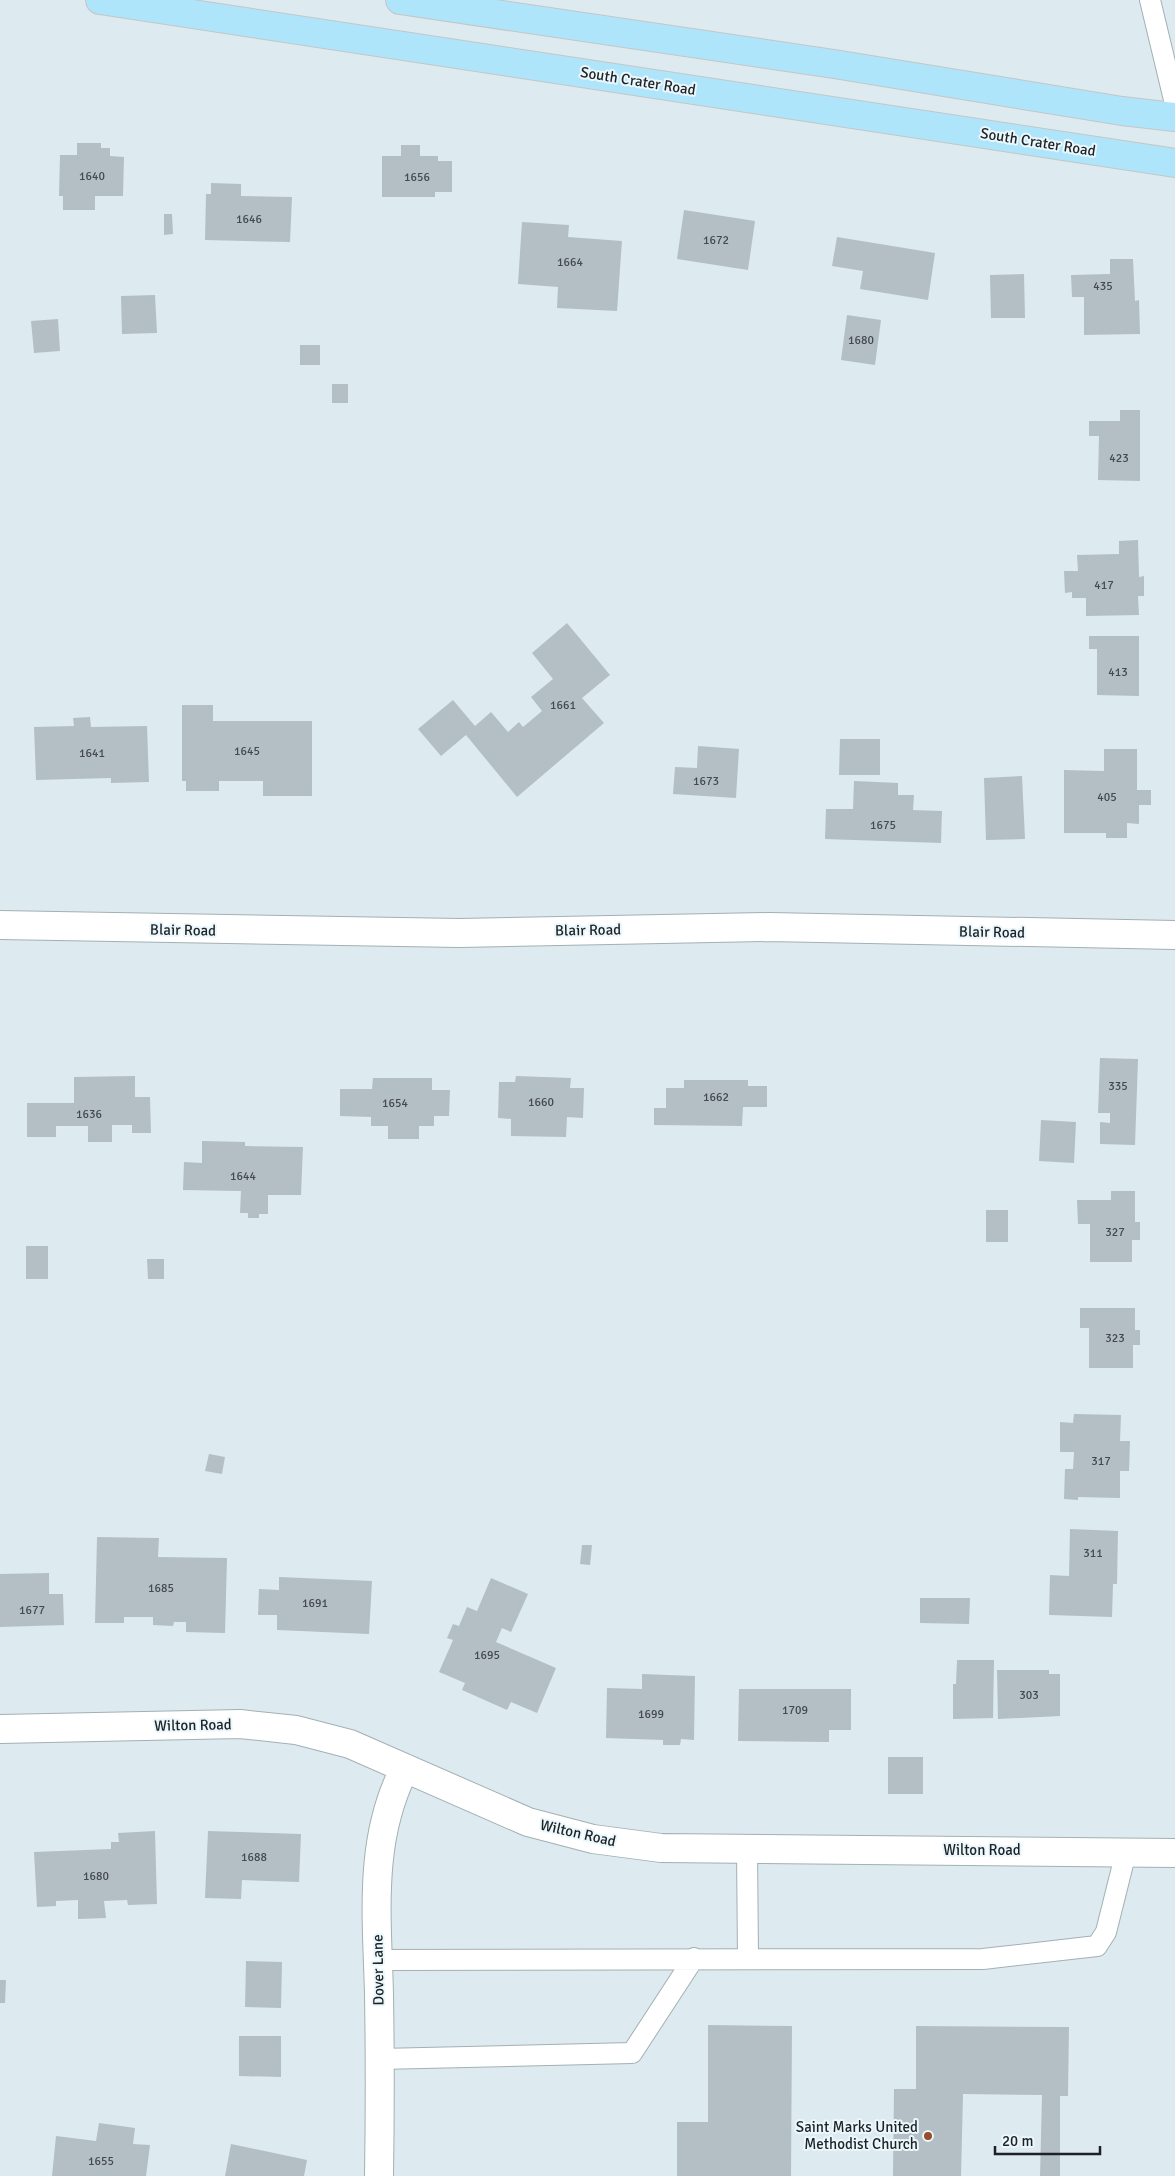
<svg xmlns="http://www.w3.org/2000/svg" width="1175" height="2176" font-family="Signika,sans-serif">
  <rect width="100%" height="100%" fill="#ddeaf0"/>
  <path fill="#b3bfc5" d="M77 143H101V148H110V156L124 157 123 196H95V210H63V196H59L60 155H77Z
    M401 145H420V156H438V161H452V192H435V197H382V156H401Z
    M211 183 241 184V196L292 197 290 242 205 240 206 194H211Z
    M684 210 755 221 748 270 677 259Z
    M164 214H172L173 234 164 235Z
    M522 222 569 225 568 237 622 241 617 311 557 308 558 287 518 284Z
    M837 237 935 253 928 300 860 289 863 271 832 266Z
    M1110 259H1133L1135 301 1139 300 1140 334 1084 335V297H1072L1071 275 1110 274Z
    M1024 274 1025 318H991L990 275Z
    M155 295 157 333 122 334 121 296Z
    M847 315 881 320 875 365 841 360Z
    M58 319 60 351 34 353 31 321Z
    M300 345H320V365H300Z
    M332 384H348V403H332Z
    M1120 410H1140V481L1098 480 1099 436H1089V421H1120Z
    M1138 540 1139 577 1144 576V596H1138L1139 615 1086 616V598H1072V592L1065 593 1064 571H1078L1077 555 1119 554V541Z
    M567 623 610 675 582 698 604 723 517 797 466 735 441 756 418 729 453 700 475 726 491 712 508 732 519 722 523 727 542 711 531 697 553 679 532 653Z
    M1089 636H1139V696L1097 695V649H1089Z
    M182 705H213V721H312V796H263V781H219V791H186V781H182Z
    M90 717 91 727 147 726 149 782 111 783V778L36 780 34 727 74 726 73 718Z
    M840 739H880V775H839Z
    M698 746 739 749 736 798 673 794 675 767 697 768Z
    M1104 749H1137V790H1151V805H1139V824L1127 823V838H1106V833H1064V770L1104 771Z
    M1022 776 1025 839 986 840 984 778Z
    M854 781 898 783V795H914L913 810 942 811 941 843 825 839 826 809H853Z
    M1100 1058 1138 1059 1135 1145 1100 1144V1122L1110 1123V1113H1098Z
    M135 1076V1097H150L151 1133H132V1125H112V1142H88V1126H56V1137H27V1103H74V1077Z
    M516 1076 571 1078 570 1088H584L583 1118 567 1117 566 1137 511 1136V1119L498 1118 499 1082H515Z
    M373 1078H432V1090H450L449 1116H434V1126H419V1139H388V1126H371V1117L340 1116V1089H372Z
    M684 1080H748V1086H767V1107H743L742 1126 654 1125V1108H666V1088H684Z
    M1041 1120 1076 1122 1074 1163 1039 1161Z
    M202 1141 245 1142V1146L303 1147 301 1195H268V1214H259V1218H248V1213H240L241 1191 183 1190 184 1162 202 1163Z
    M1111 1191H1135V1222H1140V1240H1132V1262H1090V1224H1078L1077 1200H1111Z
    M986 1210H1008V1242H986Z
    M26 1246H48V1279H26Z
    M147 1259H164V1279H148Z
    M1080 1308H1135V1330H1140V1345H1133V1368H1089V1328H1080Z
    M1074 1414 1121 1415 1120 1441H1130L1129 1471H1120V1498L1078 1497V1500L1064 1499 1065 1469H1073L1074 1452H1060V1422L1073 1423Z
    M209 1454 225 1457 222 1474 205 1471Z
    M1070 1529 1118 1531 1117 1584H1113L1112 1617 1049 1615 1050 1575 1069 1576Z
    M97 1537 159 1538 158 1557 227 1558 225 1633 186 1632V1622H174L173 1626 153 1625V1617H124V1623H95Z
    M582 1545H592L590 1565 580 1564Z
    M49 1573V1594H63L64 1625 0 1627V1574Z
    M279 1577 372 1581 369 1634 277 1630V1615H258L259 1589 279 1590Z
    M491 1578 528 1594 511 1632 502 1628 496 1642 556 1668 537 1713 511 1702 507 1710 462 1690 465 1683 439 1672 453 1640 447 1638 453 1624 459 1626 467 1607 477 1611Z
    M920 1598H970L969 1624 920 1623Z
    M957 1660H994L993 1718 953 1719V1684H956Z
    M997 1670H1049V1674H1060V1716L998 1719Z
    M642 1674 695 1676 694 1740 681 1739 680 1745H663V1740L606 1738 607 1688 642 1689Z
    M739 1689H851V1730H829V1742L738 1741Z
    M888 1757H923V1794H888Z
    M155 1831 157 1904 128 1905 127 1900 104 1901 106 1918 78 1919V1900L56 1901V1906L37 1907 34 1852 111 1849V1842H119L118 1833Z
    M208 1831 301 1834 299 1882 242 1880 241 1899 205 1898Z
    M246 1961 282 1962 281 2008 245 2007Z
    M0 1980H6L5 2003H0Z
    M708 2025 792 2026 791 2176H677V2122H708Z
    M916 2026 1069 2027 1068 2096H1060V2176H1040L1042 2095 963 2094 961 2176H893L894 2089H916Z
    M239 2036H281V2077L239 2076Z
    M99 2123 135 2128 133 2144 150 2145 146 2176H52L56 2136 96 2141Z
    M231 2144 307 2160 304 2176H225Z"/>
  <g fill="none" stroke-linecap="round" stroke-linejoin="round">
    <defs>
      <path id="lane" d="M1150 0 1175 104
        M747 1848 748 1958
        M378 1960 983 1959 1097 1946 1106 1932 1126 1852
        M380 2059 632 2053 694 1958"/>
      <path id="street" d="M0 925 459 933 769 927 1175 935
        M0 1729 240 1724 296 1730 350 1744 528 1822 593 1839 661 1848 1175 1853
        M379 2176C380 2115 380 2055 379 1994 377 1916 368 1839 405 1768"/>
      <path id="primary" d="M100 0 1175 163
        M400 0 834 64 1122 111 1175 117"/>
    </defs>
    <use href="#lane" stroke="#a3b0b5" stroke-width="22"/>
    <use href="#street" stroke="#a3b0b5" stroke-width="30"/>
    <use href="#primary" stroke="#c4c6c6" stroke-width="30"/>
    <use href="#lane" stroke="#fff" stroke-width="20"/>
    <use href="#street" stroke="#fff" stroke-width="28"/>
    <use href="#primary" stroke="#afe5fa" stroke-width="28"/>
  </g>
  <circle fill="#954e29" stroke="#eaf7fd" stroke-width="2" cx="928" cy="2136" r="5"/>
  <g text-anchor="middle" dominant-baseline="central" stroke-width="4" stroke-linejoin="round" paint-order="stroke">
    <g font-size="12" fill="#43494c">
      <text x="92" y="176">1640</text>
      <text x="417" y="177">1656</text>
      <text x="249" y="219">1646</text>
      <text x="716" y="240">1672</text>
      <text x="570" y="262">1664</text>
      <text x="1103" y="286">435</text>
      <text x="861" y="340">1680</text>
      <text x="1119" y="458">423</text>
      <text x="1104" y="585">417</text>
      <text x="1118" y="672">413</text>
      <text x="563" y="705">1661</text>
      <text x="247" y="751">1645</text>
      <text x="92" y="753">1641</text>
      <text x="706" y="781">1673</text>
      <text x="1107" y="797">405</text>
      <text x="883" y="825">1675</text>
      <text x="1118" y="1086">335</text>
      <text x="716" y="1097">1662</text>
      <text x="541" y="1102">1660</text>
      <text x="395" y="1103">1654</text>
      <text x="89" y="1114">1636</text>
      <text x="243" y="1176">1644</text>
      <text x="1115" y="1232">327</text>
      <text x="1115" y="1338">323</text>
      <text x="1101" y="1461">317</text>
      <text x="1093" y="1553">311</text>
      <text x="161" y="1588">1685</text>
      <text x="315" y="1603">1691</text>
      <text x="32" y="1610">1677</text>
      <text x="487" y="1655">1695</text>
      <text x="1029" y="1695">303</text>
      <text x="795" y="1710">1709</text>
      <text x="651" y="1714">1699</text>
      <text x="254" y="1857">1688</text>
      <text x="96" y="1876">1680</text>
      <text x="101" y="2161">1655</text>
    </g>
    <g font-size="15" fill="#1e2224" stroke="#eaf7fd">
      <text transform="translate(638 81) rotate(9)">South Crater Road</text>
      <text transform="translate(1038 142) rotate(9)">South Crater Road</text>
      <text transform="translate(183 930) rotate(1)">Blair Road</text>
      <text transform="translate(588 930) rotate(-1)">Blair Road</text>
      <text transform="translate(992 932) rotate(1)">Blair Road</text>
      <text transform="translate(193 1725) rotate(-1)">Wilton Road</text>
      <text transform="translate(578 1833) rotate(13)">Wilton Road</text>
      <text x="982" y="1850">Wilton Road</text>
      <text transform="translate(378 1970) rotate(-91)">Dover Lane</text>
    </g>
    <g font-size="15" fill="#1e2224" stroke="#eaf7fd" text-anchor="end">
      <text x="918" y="2127">Saint Marks United<tspan x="918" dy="17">Methodist Church</tspan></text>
    </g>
  </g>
  <path d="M995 2146v8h105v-8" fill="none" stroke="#1e2224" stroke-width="2.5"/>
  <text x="1002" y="2146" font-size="15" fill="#1e2224" stroke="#eaf7fd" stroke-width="4" paint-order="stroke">20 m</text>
</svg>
